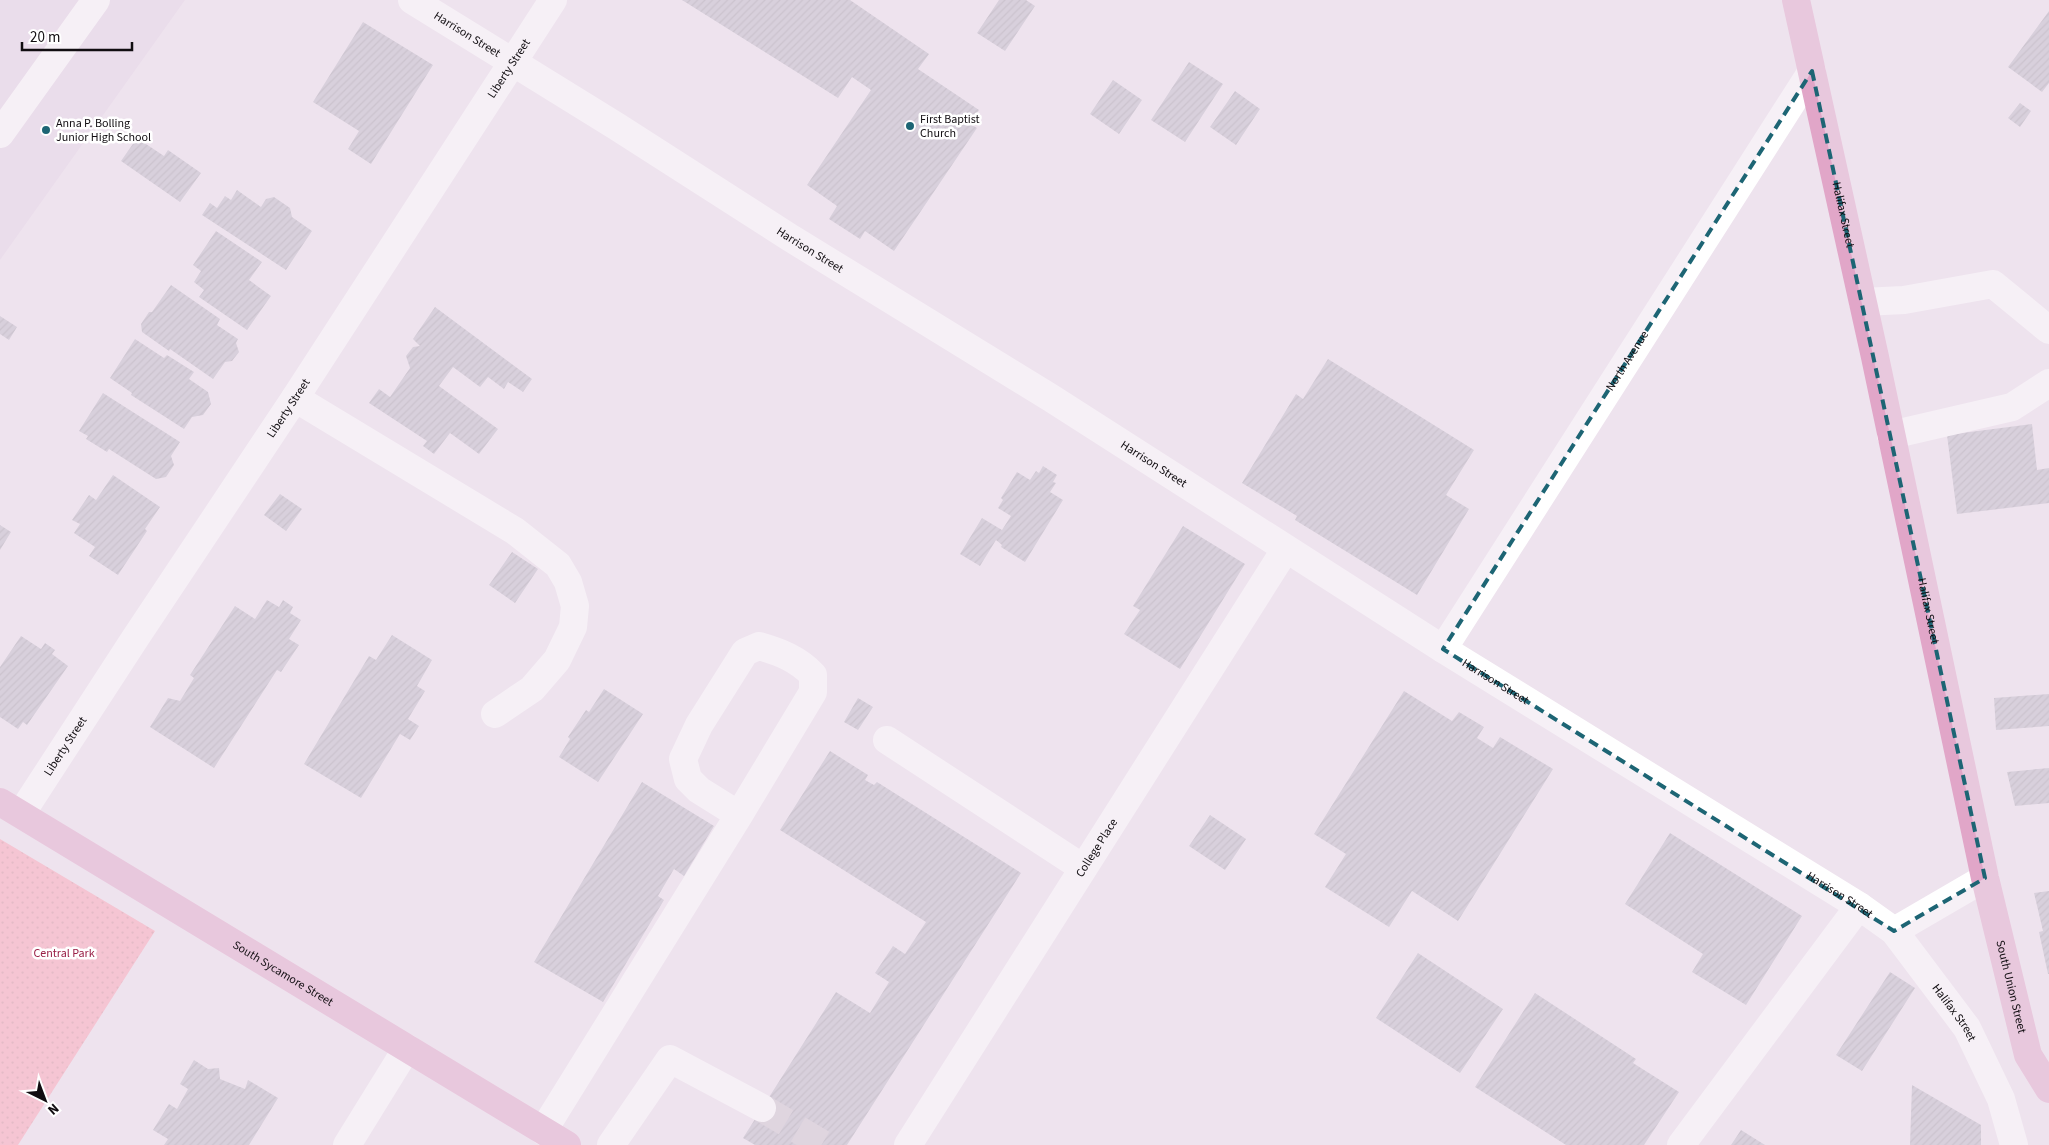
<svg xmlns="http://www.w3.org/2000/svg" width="2049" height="1145" font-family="'Source Sans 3',sans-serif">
  <defs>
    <pattern id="grass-dots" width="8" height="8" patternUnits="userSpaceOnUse" patternTransform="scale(1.25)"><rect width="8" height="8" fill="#fca0b1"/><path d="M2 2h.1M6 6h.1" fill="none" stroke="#d78997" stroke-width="1.8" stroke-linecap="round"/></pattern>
    <pattern id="building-hatch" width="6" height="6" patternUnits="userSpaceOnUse" patternTransform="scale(1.25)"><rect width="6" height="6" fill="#bdb8c5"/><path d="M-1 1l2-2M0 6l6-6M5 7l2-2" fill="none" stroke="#a19da8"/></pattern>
  </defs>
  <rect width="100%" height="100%" fill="#eee3ee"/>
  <path fill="#e5d5e6" d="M0 0H185L0 260Z"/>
  <path fill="url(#grass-dots)" d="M0 839 155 931 18 1145H0Z"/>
  <path fill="url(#building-hatch)" d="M682 0H850L929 54 918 69 979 110 970 124 977 128 894 251 865 231 860 239 829 219 837 206 807 185 871 90 852 77 838 98Z
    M999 0H1026L1035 6 1005 51 977 33Z
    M2049 11V83L2042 92 2008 67Z
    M363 22 433 65 371 164 348 149 359 131 313 102Z
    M1189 62 1223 84 1185 142 1151 120Z
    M1113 80 1142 100 1119 134 1090 114Z
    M1235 91 1260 109 1236 145 1210 127Z
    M2020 103 2031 111 2020 127 2008 118Z
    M137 138 164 156 168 150 201 173 180 202 121 161Z
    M237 190 261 207 266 199 274 197 290 208 292 217 312 231 286 270 202 215 210 203 217 208 225 196 231 200Z
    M216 231 262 262 249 280 271 296 247 330 199 297 204 290 194 282 201 271 193 265Z
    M171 285 220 319 217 325 238 339 236 343 239 352 232 361 225 362 213 379 170 349 169 351 142 332 141 324 149 312H152Z
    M435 307 532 379 523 392 508 382 504 389 488 377 480 387 453 367 439 386 498 429 479 454 450 433 434 454 423 446 427 441 369 403 379 389 390 397 410 368 406 356 413 347 420 346 413 339Z
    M0 316 17 327 9 340 0 334Z
    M135 339 164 358 167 355 194 372 189 379 208 392 211 404 203 415 192 417 184 429 131 395 132 393 110 378Z
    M1328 359 1474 450 1446 495 1469 509 1417 595 1295 520 1297 516 1242 483 1296 394 1303 399Z
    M103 393 180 442 171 456 174 465 166 477 156 479 109 449 107 452 86 439 88 436 79 431Z
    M2032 424 2037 470 2049 468V503L1957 514 1947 435Z
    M1043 466 1057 475 1053 482 1056 483 1050 492 1063 500 1025 562 1001 547 1002 545 996 540 980 566 960 554 982 518 1002 530 1011 516 998 508 1003 500 1001 498 1017 472 1030 480 1036 471 1039 473Z
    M113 475 160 507 145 529 147 531 118 575 89 556 95 547 74 533 80 524 72 520 89 495 96 500Z
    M280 494 302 509 286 531 264 515Z
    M0 525 11 532 0 550Z
    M1183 526 1245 564 1180 669 1124 634 1140 610 1133 606Z
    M512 552 538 569 515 603 489 585Z
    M267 600 279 607 283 600 293 607 290 613 301 620 289 639 299 645 281 672 277 670 214 768 150 727 168 698 180 701 194 678 190 675 235 606 255 619Z
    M392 635 432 660 417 686 425 691 408 719 419 726 410 740 400 734 361 798 304 764 369 656 376 660Z
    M21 636 41 649 45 643 55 650 52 654 68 666 27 725 23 722 18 729 0 717V667Z
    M604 689 643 714 598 782 559 757 570 739 568 737 586 710 589 712Z
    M1404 691 1452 721 1459 712 1484 727 1477 738 1493 748 1500 737 1553 769 1458 921 1412 891 1389 927 1325 887 1346 854 1314 834Z
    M2049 694V726L1996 730 1994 698Z
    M858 698 873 707 858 730 844 722Z
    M830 751 868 775 865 780 874 785 877 782 1021 873 847 1145H755L743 1138 836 992 870 1013 889 982 875 973 893 946 905 954 926 922 780 830Z
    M2049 768V803L2015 806 2007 772Z
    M642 782 714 826 684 876 674 869 658 896 664 900 603 1002 534 962Z
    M1210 815 1246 839 1225 870 1189 846Z
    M1670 833 1802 916 1746 1005 1692 972 1703 954 1625 904Z
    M2049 891V974H2048L2039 932 2043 931 2034 893Z
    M1418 953 1503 1009 1460 1073 1376 1018Z
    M1890 972 1915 988 1862 1071 1836 1055Z
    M1535 993 1636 1059 1633 1063 1679 1092 1644 1145H1566L1475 1087Z
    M194 1060 208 1069 219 1068 220 1079 245 1089 248 1080 278 1098 249 1145H164L168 1139 153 1130 169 1104 177 1109 188 1089 180 1084Z
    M1912 1085 1981 1125V1145H1910Z
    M1741 1130 1765 1145H1731Z"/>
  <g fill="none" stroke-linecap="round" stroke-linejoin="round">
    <path stroke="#cdc3cd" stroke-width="28" stroke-dasharray="28 14" stroke-linecap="butt" d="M762 1108 824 1145"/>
    <g stroke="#fff" stroke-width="28">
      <path id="s1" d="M412 0 616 126 789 237 1051 398 1443 649 1859 906 1894 931 1967 1028 2001 1099 2014 1145"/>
      <path d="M0 134 96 0"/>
      <path d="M1863 302 1904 300 1993 284 2049 330"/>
      <path d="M295 398 515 531 558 565 568 582 575 606 573 627 557 660 532 689 495 714"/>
      <path d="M1891 435 2012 407 2049 383"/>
      <path id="s2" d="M1443 649 1812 71"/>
      <path d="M887 740 1083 868"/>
      <path id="s3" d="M21 814 134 640 295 398 553 0"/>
      <path d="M1894 931 1985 878"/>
      <path d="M543 1131 739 815 813 692V675C798 659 780 652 759 646L745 652 699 725 683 759 688 779 699 790 739 815"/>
      <path d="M347 1145 407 1048"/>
      <path d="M611 1145 670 1059 762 1108"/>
      <path id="s4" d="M908 1145 1285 550"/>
      <path d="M1681 1145 1859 906"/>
    </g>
    <g stroke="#e1a6c8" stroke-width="28">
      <path id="s5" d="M1796 0 1875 357 1985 878 2028 1055 2049 1089"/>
      <path id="s6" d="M0 802 567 1145"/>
    </g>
  </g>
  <path d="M0 0H2049V1145H0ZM1812 71 1985 878 1894 931 1443 649Z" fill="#eee3ee" fill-opacity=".55" fill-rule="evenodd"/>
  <path fill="none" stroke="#1d6574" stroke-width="4" stroke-dasharray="10 6" stroke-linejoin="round" d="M1812 71 1985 878 1894 931 1443 649Z"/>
  <g fill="#1d6574" stroke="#fff" stroke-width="2">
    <circle cx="910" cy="126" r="5"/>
    <circle cx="46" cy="130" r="5"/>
  </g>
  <g text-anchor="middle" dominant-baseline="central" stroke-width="5" stroke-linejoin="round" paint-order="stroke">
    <g font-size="12" fill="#110d11" stroke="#fff">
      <text stroke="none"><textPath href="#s1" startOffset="65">Harrison Street</textPath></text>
      <text stroke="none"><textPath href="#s3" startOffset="891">Liberty Street</textPath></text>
      <text stroke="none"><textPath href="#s5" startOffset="220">Halifax Street</textPath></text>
      <text stroke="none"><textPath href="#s1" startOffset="470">Harrison Street</textPath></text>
      <text stroke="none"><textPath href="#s2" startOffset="342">North Avenue</textPath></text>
      <text stroke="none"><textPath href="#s3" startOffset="486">Liberty Street</textPath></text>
      <text stroke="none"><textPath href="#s1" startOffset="875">Harrison Street</textPath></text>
      <text stroke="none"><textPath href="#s5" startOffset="625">Halifax Street</textPath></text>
      <text stroke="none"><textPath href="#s1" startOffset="1280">Harrison Street</textPath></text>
      <text stroke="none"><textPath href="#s3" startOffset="81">Liberty Street</textPath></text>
      <text stroke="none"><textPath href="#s4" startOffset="352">College Place</textPath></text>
      <text stroke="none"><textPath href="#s1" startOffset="1685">Harrison Street</textPath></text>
      <text stroke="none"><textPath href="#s6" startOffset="331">South Sycamore Street</textPath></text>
      <text stroke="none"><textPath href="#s5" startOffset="1010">South Union Street</textPath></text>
      <text stroke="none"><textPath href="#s1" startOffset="1852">Halifax Street</textPath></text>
    </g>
    <g font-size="12" fill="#110d11" stroke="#fff" text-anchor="start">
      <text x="920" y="119">First Baptist<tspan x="920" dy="14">Church</tspan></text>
      <text x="56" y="123">Anna P. Bolling<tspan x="56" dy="14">Junior High School</tspan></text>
    </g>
    <g font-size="12" fill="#991f46" stroke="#fff">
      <text x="64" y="953">Central Park</text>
    </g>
  </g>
  <g transform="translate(45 1100) rotate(138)" stroke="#ffffff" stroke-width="4" paint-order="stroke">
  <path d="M0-4L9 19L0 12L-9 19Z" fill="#110d11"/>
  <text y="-8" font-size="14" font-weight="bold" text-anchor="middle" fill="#110d11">N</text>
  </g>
  <path d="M22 42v8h110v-8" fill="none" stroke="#110d11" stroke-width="2.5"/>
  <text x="30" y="42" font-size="15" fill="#110d11" stroke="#ffffff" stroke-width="4" paint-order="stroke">20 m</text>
</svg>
